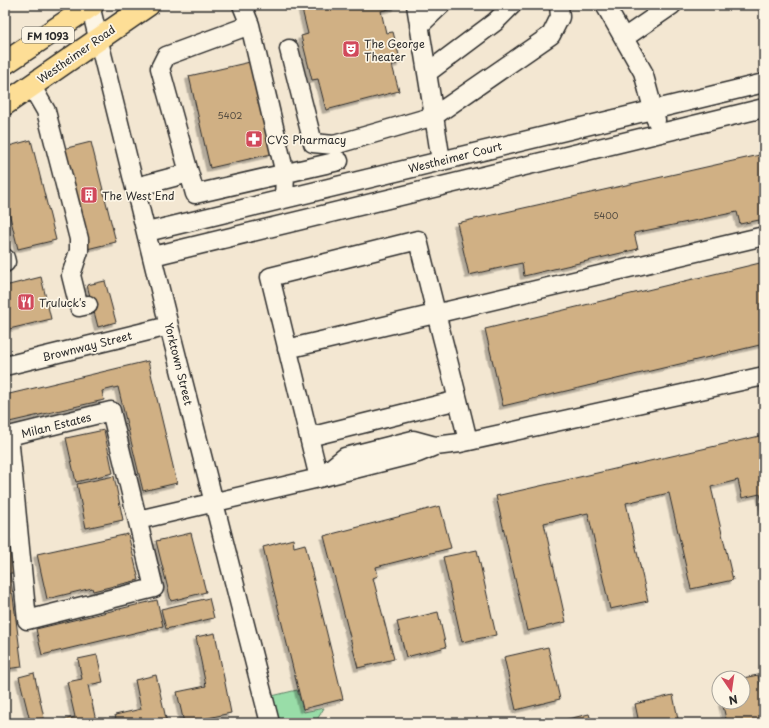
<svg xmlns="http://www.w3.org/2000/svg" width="769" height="728" font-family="'Playpen Sans',sans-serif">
  <defs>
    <filter id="shadow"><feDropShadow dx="-3.5" dy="3.5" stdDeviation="0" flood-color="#0004"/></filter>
  </defs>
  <rect width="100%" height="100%" fill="#f3e7d2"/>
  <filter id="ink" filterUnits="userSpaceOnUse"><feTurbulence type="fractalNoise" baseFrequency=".025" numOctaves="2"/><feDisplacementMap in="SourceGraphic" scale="8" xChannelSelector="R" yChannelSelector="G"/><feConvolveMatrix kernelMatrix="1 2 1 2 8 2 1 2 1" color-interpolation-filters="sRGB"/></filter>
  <g filter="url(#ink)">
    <path fill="#99dda8" stroke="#62846a" d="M297 690 304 712 324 708 315 723H279L272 696Z"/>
    <path fill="#d0b084" stroke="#2b2b2b" filter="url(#shadow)" d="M301 5H397V7L381 11 386 33 393 32 401 63 392 65 399 91 326 110 318 79 312 80 301 36 308 34Z
      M250 62 271 154 210 168 189 76Z
      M31 140 56 240 18 249 5 196V147Z
      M91 142 116 242 87 249 63 149Z
      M764 154V219L740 224 737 212 634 233 638 249 524 276 522 263 469 275 457 223Z
      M764 262V344L503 406 485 329Z
      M41 277 51 319 5 330V286Z
      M105 281 116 322 98 327 87 285Z
      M148 361 177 483 143 491 118 387 102 391 104 400 5 423V395Z
      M104 430 113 473 76 482 66 438Z
      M764 435V510L760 494 742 498 738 480 711 487 733 580 691 589 669 493 626 503 648 601 610 609 588 513 544 523 566 622 527 631 496 496Z
      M114 476 123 520 86 528 77 484Z
      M5 506 13 573H10L22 667 5 669Z
      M440 506 451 548 376 567 378 576 373 578 394 659 358 668 324 536Z
      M191 533 206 592 171 601 156 541Z
      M128 534 139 580 93 591 92 588 47 599 37 554Z
      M293 539 294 547 305 544 343 699 303 709 263 547Z
      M477 550 496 635 462 642 443 557Z
      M209 598 214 618 166 629 161 609Z
      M157 600 163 626 42 655 36 629Z
      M438 612 446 647 406 657 397 622Z
      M215 633 231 713 184 723 177 692 206 686 196 637Z
      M548 647 560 699 516 710 504 657Z
      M97 655 103 682 88 685 96 721 106 719 107 723H55V722L75 717 67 682 82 679 78 659Z
      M34 673 44 718 30 721 19 677Z
      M156 675 167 723H117L115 715 141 709 135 680Z
      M758 675 764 701V723H727L722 702H743V678Z
      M673 695 679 723H639L635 704Z
      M589 714 592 723H551Z"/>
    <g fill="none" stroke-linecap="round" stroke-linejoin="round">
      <defs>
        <path id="minor" d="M90 5 169 326 270 723
          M242 5 250 25
          M605 5 643 72 656 120
          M419 26 441 5
          M624 38 672 5
          M289 49 313 143 334 145 434 116 416 5
          M427 73 495 22 512 5
          M31 85 46 111 79 239V251L71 275 79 307 88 305
          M441 161 434 116 551 35 560 17 559 5
          M136 187 189 173
          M284 199 285 174 250 25 166 56 160 68 195 194 339 161
          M147 232 764 83
          M153 256 764 108
          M5 258 6 262 5 263
          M287 349 764 236
          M5 366 169 326
          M458 400 309 437 270 277 418 240C434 307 452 374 468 441
          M111 411 154 588 27 620 9 436Z
          M309 437 319 478
          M324 474 345 457 413 440 435 446
          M138 520 319 478 418 453 435 446 460 443 764 376"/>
        <path id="major" d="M5 63 92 5
          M5 104 148 5"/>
      </defs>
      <use href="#minor" stroke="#2b2b2b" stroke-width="21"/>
      <use href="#major" stroke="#2b2b2b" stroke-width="25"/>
      <use href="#minor" stroke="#fcf5e5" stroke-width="18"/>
      <use href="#major" stroke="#fdde96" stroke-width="22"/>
    </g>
  </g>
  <defs>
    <symbol id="theatre-square" viewBox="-11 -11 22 22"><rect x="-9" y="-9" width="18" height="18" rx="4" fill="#d1495b" stroke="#fcf5e5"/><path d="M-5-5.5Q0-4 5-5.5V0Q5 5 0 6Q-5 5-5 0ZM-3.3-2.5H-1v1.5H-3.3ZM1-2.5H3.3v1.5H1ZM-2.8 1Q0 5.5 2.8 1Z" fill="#fff"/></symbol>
    <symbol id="pharmacy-square" viewBox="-11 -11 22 22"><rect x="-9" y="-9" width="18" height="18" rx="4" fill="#d1495b" stroke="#fcf5e5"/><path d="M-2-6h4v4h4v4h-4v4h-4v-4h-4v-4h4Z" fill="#fff"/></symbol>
    <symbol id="building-square" viewBox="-11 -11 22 22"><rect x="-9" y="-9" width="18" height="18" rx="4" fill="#d1495b" stroke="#fcf5e5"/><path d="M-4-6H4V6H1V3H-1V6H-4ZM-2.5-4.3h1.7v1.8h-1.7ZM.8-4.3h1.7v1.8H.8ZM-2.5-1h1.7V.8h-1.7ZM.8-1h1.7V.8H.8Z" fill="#fff"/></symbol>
    <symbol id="restaurant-square" viewBox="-11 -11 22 22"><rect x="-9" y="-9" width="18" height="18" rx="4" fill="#d1495b" stroke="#fcf5e5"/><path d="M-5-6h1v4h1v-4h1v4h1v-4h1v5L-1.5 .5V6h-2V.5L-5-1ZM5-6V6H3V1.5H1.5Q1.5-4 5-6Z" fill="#fff"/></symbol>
  </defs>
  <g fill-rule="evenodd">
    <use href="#theatre-square" x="341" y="39" width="20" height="20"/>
    <use href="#pharmacy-square" x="244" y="129" width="20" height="20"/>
    <use href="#building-square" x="79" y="185" width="20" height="20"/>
    <use href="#restaurant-square" x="16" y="292" width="20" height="20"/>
  </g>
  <g text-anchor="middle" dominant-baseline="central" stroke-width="3.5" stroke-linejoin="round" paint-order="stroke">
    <g font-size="9" fill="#544c41">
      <text x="230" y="115">5402</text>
      <text x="606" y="215">5400</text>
    </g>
    <rect fill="#fcf5e5" stroke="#6a6863" stroke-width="1" x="22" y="27" width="52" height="16" rx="3"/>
    <g font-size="10" font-weight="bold" fill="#2b2b2b">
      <text x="48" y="35">FM 1093</text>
    </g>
    <g font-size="11" fill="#2b2b2b" stroke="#fcf5e5" text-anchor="start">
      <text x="364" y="43">The George<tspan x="364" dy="13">Theater</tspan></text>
      <text x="267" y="139">CVS Pharmacy</text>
      <text x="102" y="195">The West End</text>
      <text x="39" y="302">Truluck's</text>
    </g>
    <g font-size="11" fill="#2b2b2b" stroke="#fcf5e5">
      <text transform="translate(76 54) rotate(-35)">Westheimer Road</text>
      <text transform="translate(455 157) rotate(-14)">Westheimer Court</text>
      <text transform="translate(87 346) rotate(-14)">Brownway Street</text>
      <text transform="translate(179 364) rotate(76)">Yorktown Street</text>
      <text transform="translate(56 425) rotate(-14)">Milan Estates</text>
    </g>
  </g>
  <rect width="769" height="728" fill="none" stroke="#fcf5e5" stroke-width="20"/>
  <rect x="10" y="10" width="749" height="708" fill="none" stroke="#2b2b2b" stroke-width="1.5" filter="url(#ink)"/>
  <g transform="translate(731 690) rotate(167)"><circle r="19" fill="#fcf5e5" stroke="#a8a49b"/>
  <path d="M0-3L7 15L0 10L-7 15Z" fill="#d1495b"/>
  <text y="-6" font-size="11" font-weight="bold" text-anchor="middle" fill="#2b2b2b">N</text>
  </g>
</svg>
